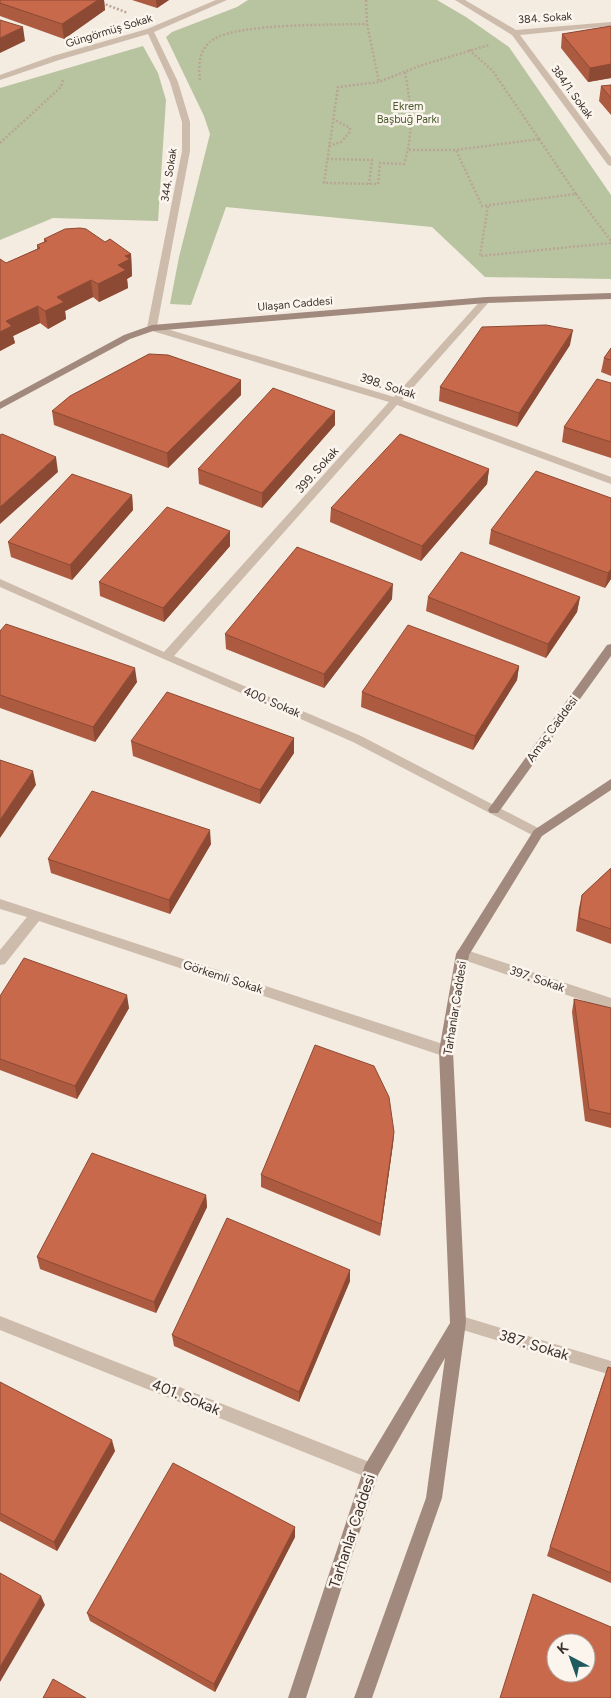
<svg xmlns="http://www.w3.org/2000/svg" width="611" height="1698" font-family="Figtree,sans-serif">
  <rect width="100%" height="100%" fill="#f4ebe1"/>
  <path fill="#b8c4a0" d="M248 0H437L466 17 509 47 611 195V279L485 277 432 227 226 207 191 305 170 304 179 257 210 134 204 116 166 37 172 32 237 7Z
    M143 46 158 73 166 100 158 221 53 218 0 240V88Z"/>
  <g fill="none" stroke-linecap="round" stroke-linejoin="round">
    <path stroke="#b9a596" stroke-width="2.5" stroke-dasharray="2 2" stroke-linecap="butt" d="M366 0 367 24 379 82
      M102 3 128 13
      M469 50 492 70 539 139
      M405 72C411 104 414 133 404 164L380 163 378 184 324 183 338 87 379 82 419 66 489 45
      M200 80C198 65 199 48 214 39 240 23 333 25 367 24
      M539 139 576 194 482 206 456 150Z
      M0 143 61 87 63 80
      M329 146 341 142 350 132V128L333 119
      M409 150H456
      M327 159 372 160 369 184
      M576 194 611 241
      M488 206 480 256 611 243"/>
    <path fill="#cdbbac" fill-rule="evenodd" d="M216 0H227L154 32 178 82 190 122V151L157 326 394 397 483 298H489V302L402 400 611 477V484L397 405 174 656 361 736 542 830 544 833 542 836H534L353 742 0 587V579L164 652 389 402 149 330 147 328 182 151V122L170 82 148 34 59 60 0 80V75L53 56 147 29Z
      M455 0H465L516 30 611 22V26L520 35 611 157V166L608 165 512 35Z
      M0 899 446 1045 451 1047 453 1051 451 1055 446 1057 39 921 5 964 0 965V950L27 917 0 909Z
      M463 949 611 998V1010L458 958 456 954 458 950Z
      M458 1315 611 1361V1375L453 1327 450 1322 453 1317Z
      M0 1316 377 1465 379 1471 377 1477 371 1479 0 1330Z"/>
    <path fill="#a18a7d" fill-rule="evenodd" d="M611 293V299L486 303 153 331 130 339 0 409V402L124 335 152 325 486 297Z
      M611 644V656L498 813H490L488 810 490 807 607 645Z
      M611 779V790L542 836 469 955 453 1051 466 1322 442 1498 372 1698H354L426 1498 445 1358 378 1475 306 1698H288L365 1465 450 1323 439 1051 456 954 534 830Z"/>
  </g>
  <path fill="#ac5a40" d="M0 0H104L105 10 64 39 0 16Z
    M132 0H169L157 8Z
    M611 26V78L588 82 561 48 562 34Z
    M611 85V115L599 101 601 86Z
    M44 239 105 242 131 254 132 276 127 279 128 288 99 302 93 297 65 311 66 319 48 329 40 323 13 336 15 343 0 351 6 263 37 249V245L44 242Z
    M570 345 517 427 439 401 440 387Z
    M611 348V376L601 372 604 358Z
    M611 383V458L562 442 564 427Z
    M241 395 168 468 54 425 52 411Z
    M335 425 262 508 199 484 198 469Z
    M489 469 487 484 421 561 330 522 331 508Z
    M132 495 133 510 72 580 11 557 8 542Z
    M611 498V579L605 588 489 544 491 530Z
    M230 531V546L164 622 100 596 99 582Z
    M428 597H580L577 612 546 658 426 611Z
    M392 599 324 688 226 649 225 634Z
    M0 631 137 682 95 742 0 708Z
    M519 666 517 680 473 750 361 707 362 692Z
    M294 738V753L260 804 133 756 131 741Z
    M211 844 170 914 51 873 48 859Z
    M611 868V944L576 931 579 908 582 895Z
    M0 996 129 1008 77 1099 0 1070Z
    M574 999 611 1008V1128L585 1121 572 1012Z
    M394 1132 393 1144 380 1236 261 1187V1175Z
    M206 1195 207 1207 156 1313 40 1269 37 1257Z
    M350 1270V1281L299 1402 174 1346 172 1335Z
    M611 1368V1583L547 1556 604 1378Z
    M0 1382 115 1451 57 1551 0 1521Z
    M295 1537 215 1692 90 1621 87 1613Z"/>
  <path fill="#8c4a34" d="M98 0H104L105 10 64 39 62 24Z
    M156 0H169L157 8Z
    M23 27 25 41 0 53V38Z
    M611 64V78L588 82 590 68Z
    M131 254 132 276 127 279 128 288 99 302 98 284 118 265 125 256Z
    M91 280 93 297 65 311 66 319 48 329 45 311 57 297Z
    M38 306 40 323 13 336 15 343 0 351V332L6 321Z
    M573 330 570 345 517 427 519 413Z
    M241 380V395L168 468 167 453Z
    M335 411V425L262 508V493Z
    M56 457 58 472 0 524V507Z
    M489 469 487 484 421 561 422 546Z
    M132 495 133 510 72 580 70 565Z
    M230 531V546L164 622 163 608Z
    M611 569V579L605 588 608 573Z
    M393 584 392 599 324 688V674Z
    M580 597 577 612 546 658 548 644Z
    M519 666 517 680 473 750 475 736Z
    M135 668 137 682 95 742 93 727Z
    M294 738V753L260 804V790Z
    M33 771 36 785 0 838V820Z
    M210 830 211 844 170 914 169 900Z
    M127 995 129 1008 77 1099 75 1086Z
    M394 1132 393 1144 380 1236 381 1224Z
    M206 1195 207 1207 156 1313 154 1302Z
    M350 1270V1281L299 1402V1392Z
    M112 1440 115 1451 57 1551 54 1542Z
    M295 1527V1537L215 1692 214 1684Z
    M41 1596 45 1605 0 1682V1667Z"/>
  <path fill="#c8694b" stroke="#8c4a34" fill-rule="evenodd" d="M0 0H98L62 24 0 3Z
    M0 20 23 27 0 38Z
    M611 26V64L590 68 562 34Z
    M611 85V98L601 86Z
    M80 228 86 229 105 242 110 239 131 254 125 256 130 259 118 265 126 270 98 284 91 280 57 297 64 302 45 311 38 306 6 321 12 326 0 332V259L6 263 40 248 37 245 47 241 44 239 65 229Z
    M546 325 573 330 519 413 440 387 482 327Z
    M611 348V360L604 358Z
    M149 354 168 355 241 380 167 453 52 411 70 396Z
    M597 379 611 383V442L564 427Z
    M273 388 335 411 262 493 198 469Z
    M2 434 56 457 0 507V435Z
    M400 434 489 469 422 546 331 508Z
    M536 471 611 498V569L608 573 491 530Z
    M72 474 132 495 70 565 8 542Z
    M167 507 230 531 163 608 99 582Z
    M297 547 393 584 324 674 225 634Z
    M461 552 580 597 548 644 428 597Z
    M6 624 135 668 93 727 0 695V631Z
    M408 625 519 666 475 736 362 692Z
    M167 692 294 738 260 790 131 741Z
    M0 760 33 771 0 820Z
    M92 791 210 830 169 900 48 859Z
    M611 868V929L579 918 582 895Z
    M24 958 127 995 75 1086 0 1059V996Z
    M574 999 611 1008V1114L589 1109Z
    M315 1045 374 1066 389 1097 394 1132 381 1224 261 1175Z
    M92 1153 206 1195 154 1302 37 1257Z
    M227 1218 350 1270 299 1392 172 1335Z
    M608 1367 611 1368V1573L550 1547Z
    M0 1382 112 1440 54 1542 0 1513Z
    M173 1463 295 1527 214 1684 87 1613Z
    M0 1573 41 1596 0 1667Z
    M533 1594 611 1627V1698H500ZM556 1643H586V1673H556Z
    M53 1679 86 1698H43Z"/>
  <g text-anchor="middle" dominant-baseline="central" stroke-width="5" stroke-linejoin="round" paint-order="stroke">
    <g font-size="11" fill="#3b302b" stroke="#fbf5ee">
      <text transform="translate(545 18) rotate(-4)">384. Sokak</text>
      <text transform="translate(109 31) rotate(-17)">Güngörmüş Sokak</text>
      <text transform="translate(572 92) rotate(54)">384/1. Sokak</text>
      <text transform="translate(169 175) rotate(-81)">344. Sokak</text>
      <text transform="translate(295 304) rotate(-5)">Ulaşan Caddesi</text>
    </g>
    <g font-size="11" fill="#4a5a2e" stroke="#fbf5ee">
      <text x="408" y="106">Ekrem<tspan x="408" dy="13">Başbuğ Parkı</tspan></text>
    </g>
    <g font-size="12" fill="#3b302b" stroke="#fbf5ee">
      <text transform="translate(388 386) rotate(18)">398. Sokak</text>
      <text transform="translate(317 470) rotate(-48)">399. Sokak</text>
      <text transform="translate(272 702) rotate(23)">400. Sokak</text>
      <text transform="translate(552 729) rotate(-54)">Amaç Caddesi</text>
      <text transform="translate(223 977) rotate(18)">Görkemli Sokak</text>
      <text transform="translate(537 979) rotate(19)">397. Sokak</text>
      <text transform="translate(455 1008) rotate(-81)">Tarhanlar Caddesi</text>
    </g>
    <g font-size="15" fill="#3b302b" stroke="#fbf5ee">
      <text transform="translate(534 1345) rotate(17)">387. Sokak</text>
      <text transform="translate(186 1397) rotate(22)">401. Sokak</text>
      <text transform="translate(352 1531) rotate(-72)">Tarhanlar Caddesi</text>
    </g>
  </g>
  <g transform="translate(571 1658) rotate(319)"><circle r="24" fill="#fbf5ee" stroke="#aea6a0"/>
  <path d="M0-4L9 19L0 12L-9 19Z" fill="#1f5a5e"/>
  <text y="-8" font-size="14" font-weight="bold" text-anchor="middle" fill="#3b302b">K</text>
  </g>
</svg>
